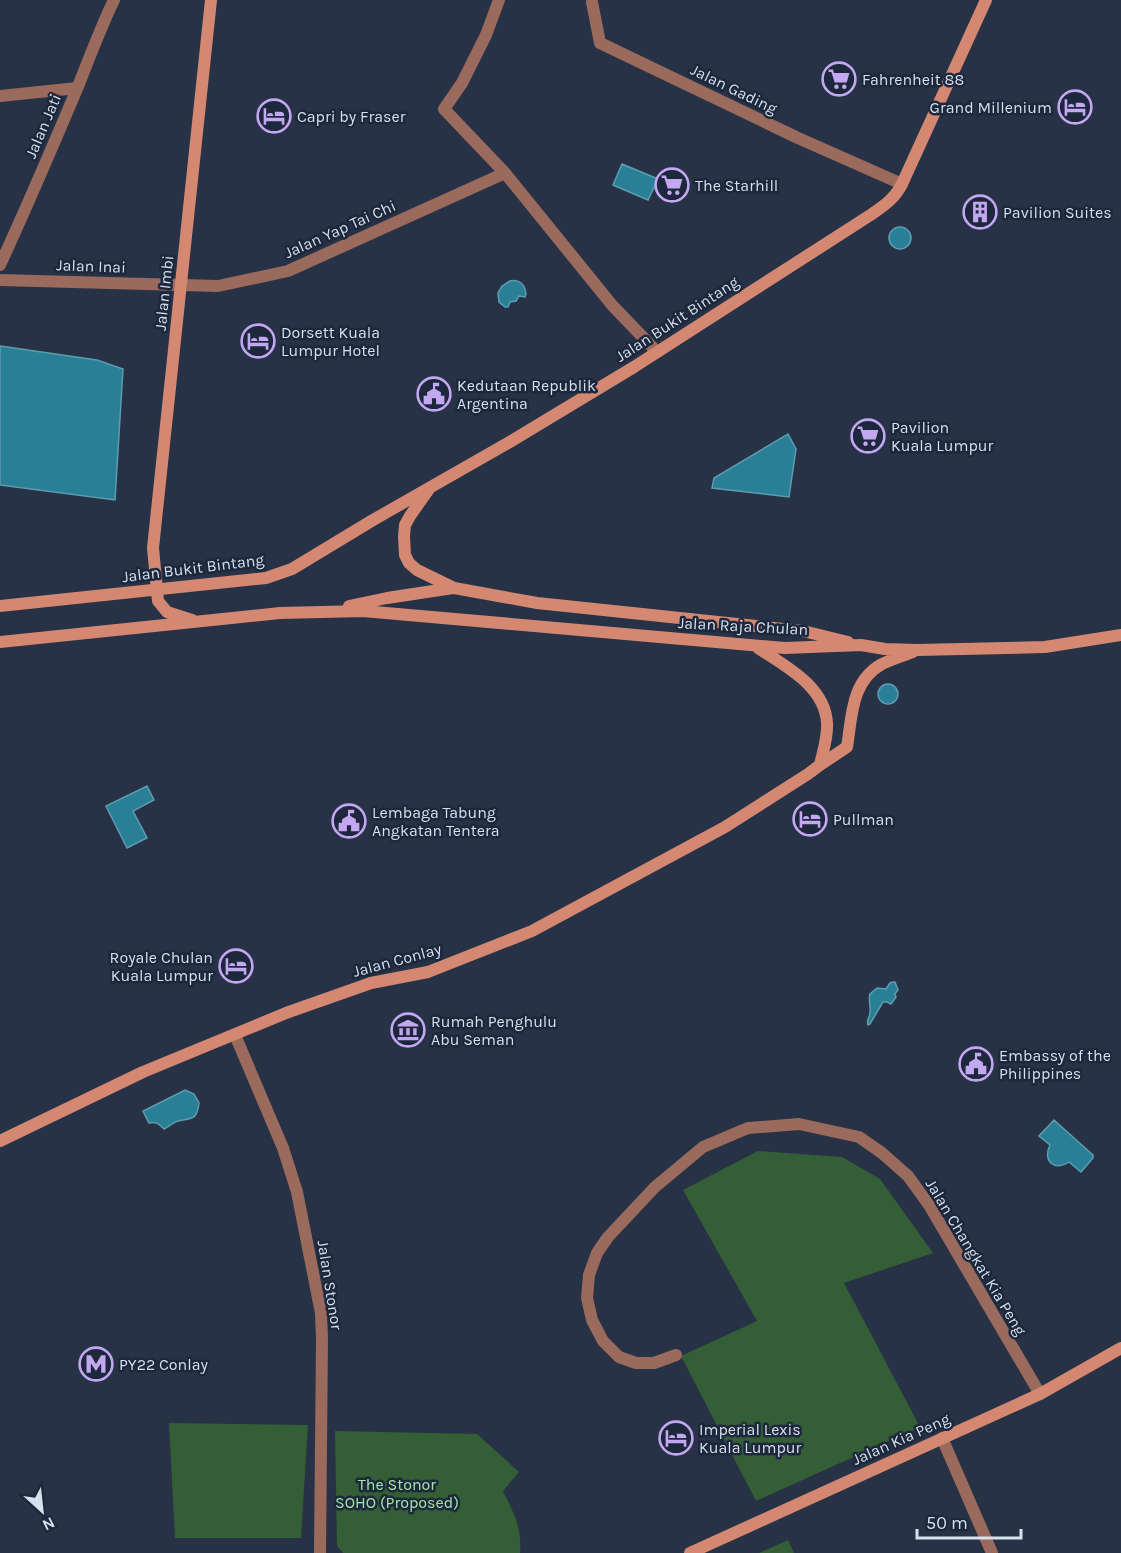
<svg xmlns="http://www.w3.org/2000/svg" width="1121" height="1553" font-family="Karla,sans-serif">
  <rect width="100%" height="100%" fill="#273247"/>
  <path fill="#345e35" d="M758 1151 842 1157 880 1179 933 1253 844 1283 920 1427 756 1501 681 1356 757 1321 683 1190Z
    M169 1423 308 1425 301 1538H175Z
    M335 1431 477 1434 519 1472 503 1491C514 1514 522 1527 520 1553H343L337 1546Z
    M788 1540 794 1553H759Z"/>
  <path fill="#297f95" stroke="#5e9caf" stroke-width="1.5" d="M622 164 658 179 648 200 613 185Z
    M889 238a11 11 0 1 1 22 0a11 11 0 1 1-22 0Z
    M510 281C519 279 525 284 526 294L525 297 519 296 516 301 510 302 508 307H505L499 302 498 293 502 286Z
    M0 346 97 360 123 369 115 500 0 485Z
    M788 434 796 449 789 497 712 488 714 478Z
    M878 694a10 10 0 1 1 20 0a10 10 0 1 1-20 0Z
    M147 786 154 800 133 811 147 838 127 848 106 806Z
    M893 982H895L898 990 895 994 896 997 891 1004 887 1002H883L870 1024 868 1025C866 1019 870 1018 870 1012 871 1005 868 1001 870 994L877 988 886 989 890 983Z
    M185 1090 194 1094 199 1103C197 1121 191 1118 178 1121 174 1122 168 1127 164 1129 159 1124 156 1121 149 1123L143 1111Z
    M1054 1120 1093 1155V1158L1081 1172 1069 1162C1055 1172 1042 1161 1050 1145L1039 1136Z"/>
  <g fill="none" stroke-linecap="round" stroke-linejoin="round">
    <path stroke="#9a6a5c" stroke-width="12" d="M499 0 486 35 462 83 444 109 505 173 612 305 657 352
      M592 2 600 43 798 138 902 184
      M0 96 77 88
      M0 265C27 207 52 148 77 89 89 59 100 29 114 0
      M0 280 218 286 288 271 505 173
      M235 1035 283 1148 297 1192 321 1313 322 1339 320 1553
      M676 1355 654 1363H636L619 1357 603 1341 592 1320 587 1298 589 1275 597 1253 608 1237 655 1187 703 1147 748 1128 799 1124 859 1137 882 1153 908 1176 929 1205 1040 1394
      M942 1438 992 1553"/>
    <path stroke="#d48872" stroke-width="12" d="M429 489 410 516 405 525 404 537 405 555 409 563 417 570 454 588 537 603 803 631 848 642
      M0 606 266 578 292 569 373 520 508 443 634 367 872 214C885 205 895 198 902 184L986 0
      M349 606 387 598 453 588
      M192 620 167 612 158 601 153 548 211 0
      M0 642 280 613 363 611 785 648 861 645 885 649 917 650 1045 647 1121 635
      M758 648C785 666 825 686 827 723 828 737 823 751 820 765
      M0 1141 143 1072 286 1013 371 983 428 972 532 931 725 827 808 774 820 765 847 747C852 716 851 681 882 664 892 659 903 656 913 652
      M690 1553 1040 1394 1121 1348"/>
  </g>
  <defs>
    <symbol id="supermarket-ring" viewBox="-11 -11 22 22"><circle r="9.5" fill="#1d283c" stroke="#c4a7f1" stroke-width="1.5"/><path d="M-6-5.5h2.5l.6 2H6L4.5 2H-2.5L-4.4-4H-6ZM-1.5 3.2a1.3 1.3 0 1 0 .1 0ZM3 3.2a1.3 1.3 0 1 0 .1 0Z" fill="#c4a7f1"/></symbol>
    <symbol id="hotel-ring" viewBox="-11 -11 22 22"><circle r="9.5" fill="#1d283c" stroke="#c4a7f1" stroke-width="1.5"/><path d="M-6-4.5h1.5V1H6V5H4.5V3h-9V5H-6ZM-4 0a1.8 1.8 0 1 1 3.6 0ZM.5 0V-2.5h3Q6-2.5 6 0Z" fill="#c4a7f1"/></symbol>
    <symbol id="building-ring" viewBox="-11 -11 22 22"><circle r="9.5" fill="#1d283c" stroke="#c4a7f1" stroke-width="1.5"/><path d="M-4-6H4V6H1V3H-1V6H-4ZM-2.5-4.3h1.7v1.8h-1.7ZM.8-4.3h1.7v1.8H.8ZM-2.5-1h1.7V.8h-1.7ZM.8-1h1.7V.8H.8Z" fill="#c4a7f1"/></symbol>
    <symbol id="civic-ring" viewBox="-11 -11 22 22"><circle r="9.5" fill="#1d283c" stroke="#c4a7f1" stroke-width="1.5"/><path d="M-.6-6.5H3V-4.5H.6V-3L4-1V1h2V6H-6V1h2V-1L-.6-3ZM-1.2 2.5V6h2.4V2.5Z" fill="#c4a7f1"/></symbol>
    <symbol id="museum-ring" viewBox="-11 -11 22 22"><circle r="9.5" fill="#1d283c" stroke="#c4a7f1" stroke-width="1.5"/><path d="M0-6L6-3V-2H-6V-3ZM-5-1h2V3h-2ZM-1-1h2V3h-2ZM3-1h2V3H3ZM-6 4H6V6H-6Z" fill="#c4a7f1"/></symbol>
    <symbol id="metro-ring" viewBox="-11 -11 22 22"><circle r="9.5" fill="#1d283c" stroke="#c4a7f1" stroke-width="1.5"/><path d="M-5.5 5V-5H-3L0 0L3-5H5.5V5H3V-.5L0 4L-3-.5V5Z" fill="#c4a7f1"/></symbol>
  </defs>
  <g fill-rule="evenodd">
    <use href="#supermarket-ring" x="820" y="60" width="38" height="38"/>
    <use href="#hotel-ring" x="1056" y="88" width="38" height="38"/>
    <use href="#hotel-ring" x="255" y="97" width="38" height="38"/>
    <use href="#supermarket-ring" x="653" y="166" width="38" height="38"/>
    <use href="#building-ring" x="961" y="193" width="38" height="38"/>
    <use href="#hotel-ring" x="239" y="322" width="38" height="38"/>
    <use href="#civic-ring" x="415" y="375" width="38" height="38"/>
    <use href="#supermarket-ring" x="849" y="417" width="38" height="38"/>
    <use href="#hotel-ring" x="791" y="800" width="38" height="38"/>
    <use href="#civic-ring" x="330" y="802" width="38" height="38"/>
    <use href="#hotel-ring" x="217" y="947" width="38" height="38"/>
    <use href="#museum-ring" x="389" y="1011" width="38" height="38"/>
    <use href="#civic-ring" x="957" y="1045" width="38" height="38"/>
    <use href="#metro-ring" x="77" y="1345" width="38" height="38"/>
    <use href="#hotel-ring" x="657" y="1419" width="38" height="38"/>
  </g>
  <g text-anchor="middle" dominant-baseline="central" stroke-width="5" stroke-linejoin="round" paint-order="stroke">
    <g font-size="16" fill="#d8dfed" stroke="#1d283c" text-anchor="start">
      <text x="862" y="79">Fahrenheit 88</text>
      <text x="1052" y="107" text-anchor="end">Grand Millenium</text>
      <text x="297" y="116">Capri by Fraser</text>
      <text x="695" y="185">The Starhill</text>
      <text x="1003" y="212">Pavilion Suites</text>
      <text x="281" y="332">Dorsett Kuala<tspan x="281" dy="18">Lumpur Hotel</tspan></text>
      <text x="457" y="385">Kedutaan Republik<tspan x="457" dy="18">Argentina</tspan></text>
      <text x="891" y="427">Pavilion<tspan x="891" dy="18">Kuala Lumpur</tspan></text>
      <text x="372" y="812">Lembaga Tabung<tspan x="372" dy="18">Angkatan Tentera</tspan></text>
      <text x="833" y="819">Pullman</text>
      <text x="213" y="957" text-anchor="end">Royale Chulan<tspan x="213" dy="18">Kuala Lumpur</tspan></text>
      <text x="431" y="1021">Rumah Penghulu<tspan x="431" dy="18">Abu Seman</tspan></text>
      <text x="999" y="1055">Embassy of the<tspan x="999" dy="18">Philippines</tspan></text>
      <text x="119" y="1364">PY22 Conlay</text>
      <text x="699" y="1429">Imperial Lexis<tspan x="699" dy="18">Kuala Lumpur</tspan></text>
    </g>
    <g font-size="16" fill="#d8dfed" stroke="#1d283c">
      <text transform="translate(734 89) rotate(26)">Jalan Gading</text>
      <text transform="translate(43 126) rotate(-67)">Jalan Jati</text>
      <text transform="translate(340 229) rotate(-24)">Jalan Yap Tai Chi</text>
      <text transform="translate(91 266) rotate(2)">Jalan Inai</text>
      <text transform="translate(164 293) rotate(-84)">Jalan Imbi</text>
      <text transform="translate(677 319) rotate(-33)">Jalan Bukit Bintang</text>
      <text transform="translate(193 568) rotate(-7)">Jalan Bukit Bintang</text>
      <text transform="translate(743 626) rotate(3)">Jalan Raja Chulan</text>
      <text transform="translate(397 960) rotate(-15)">Jalan Conlay</text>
      <text transform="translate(976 1257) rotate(59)">Jalan Changkat Kia Peng</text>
      <text transform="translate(330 1285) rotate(81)">Jalan Stonor</text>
      <text transform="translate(901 1439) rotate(-24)">Jalan Kia Peng</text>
    </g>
    <g font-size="16" fill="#a2e6a2" stroke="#1d283c">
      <text x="397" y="1484">The Stonor<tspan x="397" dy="18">SOHO (Proposed)</tspan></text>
    </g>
  </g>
  <g transform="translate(42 1511) rotate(153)" stroke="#1d283c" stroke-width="4.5" paint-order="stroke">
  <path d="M0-4.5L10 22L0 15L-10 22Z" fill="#d8dfed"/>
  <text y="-9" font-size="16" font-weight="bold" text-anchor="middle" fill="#d8dfed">N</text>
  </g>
  <path d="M917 1529v9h104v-9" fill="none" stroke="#d8dfed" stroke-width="3"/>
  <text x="926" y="1529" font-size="18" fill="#d8dfed" stroke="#1d283c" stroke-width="4.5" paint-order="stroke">50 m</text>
</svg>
